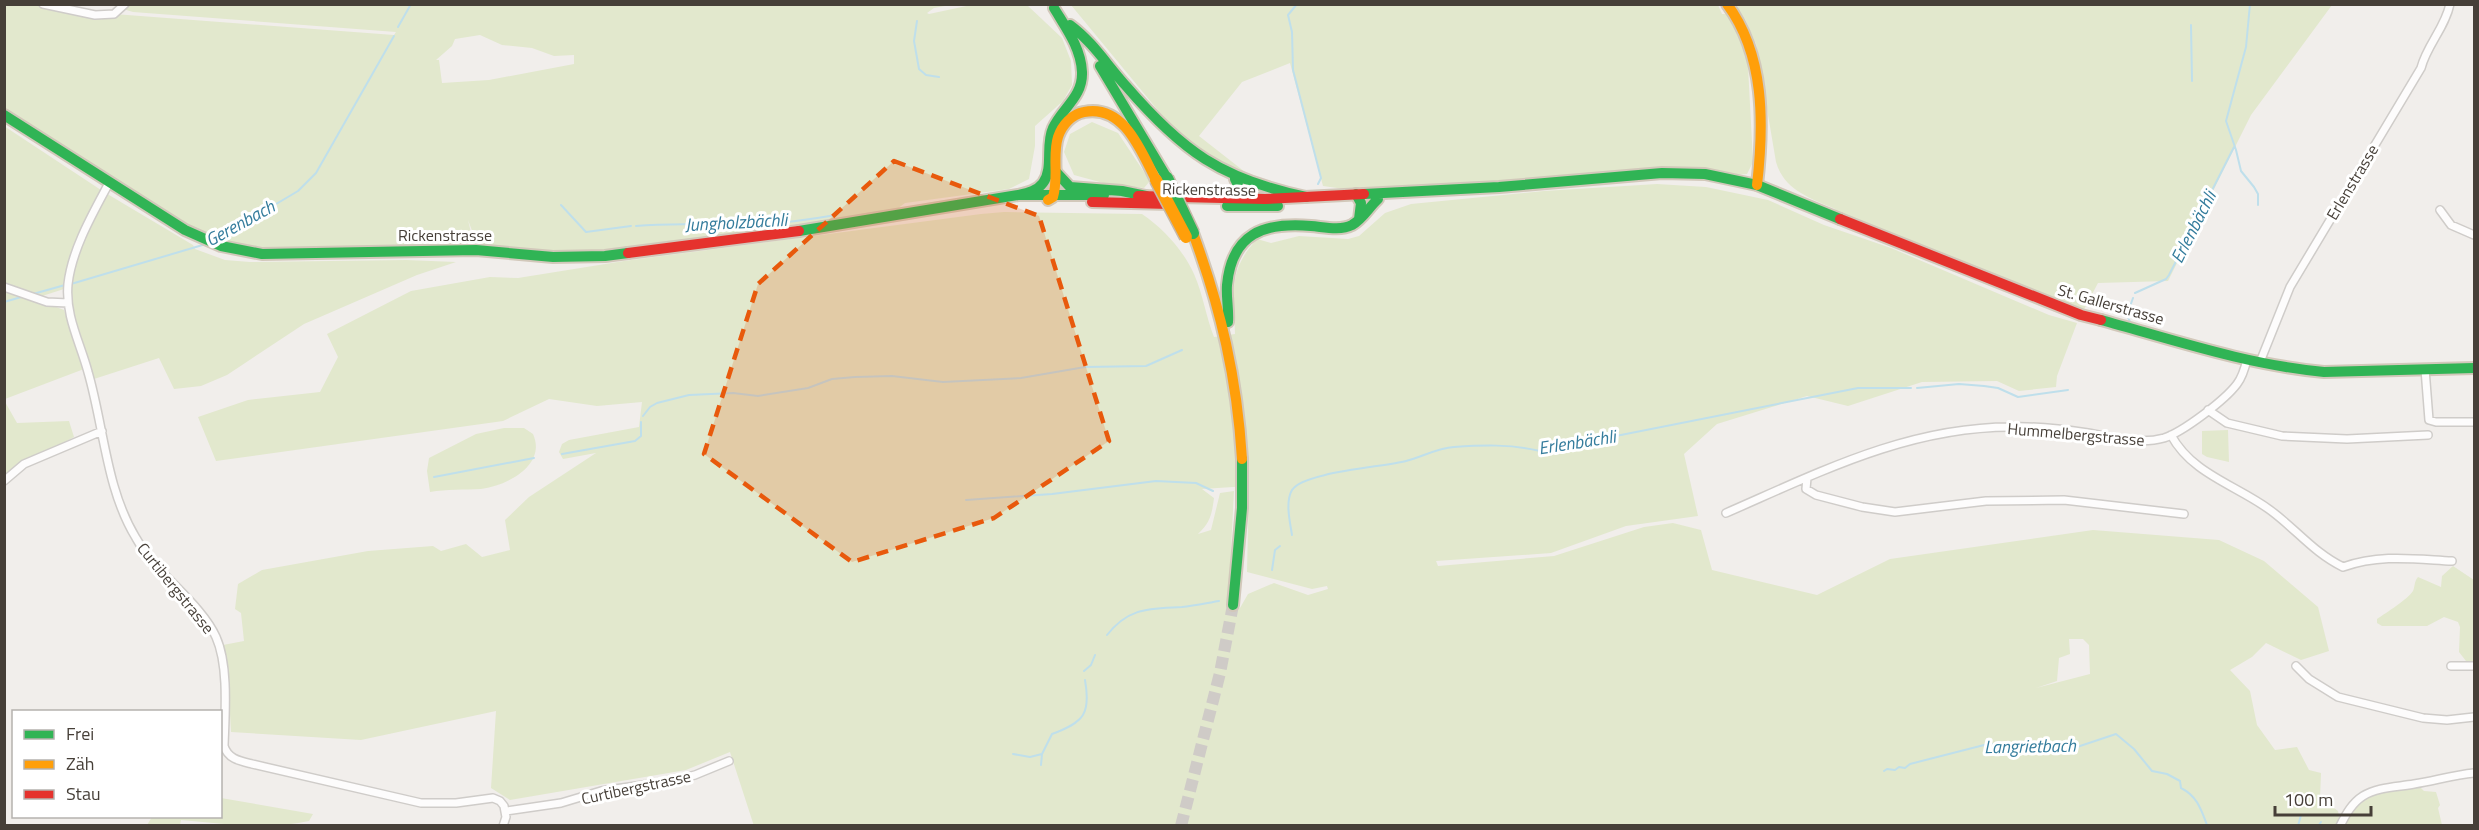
<svg xmlns="http://www.w3.org/2000/svg" width="2479" height="830" font-family="'Titillium Web',sans-serif">
  <rect width="100%" height="100%" fill="#f1eeeb"/>
  <path fill="#e2e8cd" fill-rule="evenodd" d="M125 4 950 5 934 8 927 13 929 14 971 5H1027L1062 38 1071 61 1072 85 1063 101 1035 126V146L1029 179 1009 189 905 203 897 209 886 213 604 251 553 252 477 244 468 220 474 245 262 254 204 239 5 112 4 5H43L54 8 114 14 394 35 396 32 133 12 123 9ZM480 35 502 45 532 48 554 56 574 55V64L489 80 442 83 439 60H436L452 46 455 39Z
    M1071 5H1718L1722 14H1729L1747 47 1753 162 1747 174 1732 175 1510 182 1351 190 1323 186 1290 63 1242 82 1199 136 1245 172 1242 176 1191 145 1170 125Z
    M1734 5H2332L2251 115 2168 281 2098 283 2081 315 1839 214 1835 209C1810 198 1784 190 1776 162L1756 44 1745 19Z
    M1092 122 1118 133 1150 181 1144 188 1107 184 1074 175 1064 152 1070 134Z
    M4 126 104 192 193 245 195 249 225 260 250 262 406 260 456 262 417 275 304 324 227 375 201 386 174 389 159 358 94 379 75 320 71 288 65 286 64 289 39 297 5 286Z
    M1657 184 1706 187 1768 200 1824 225 1891 248 2049 315 2077 323 2057 376 2056 387 2019 391 1997 381 1922 382 1848 406 1807 396 1717 424 1684 454 1698 516 1626 526 1551 553 1436 561 1438 566 1554 556 1644 527 1673 523 1701 530 1712 570 1817 595 1890 559 2093 530 2219 540 2264 561 2318 607 2329 651 2301 660 2266 643 2252 657 2230 670 2250 691 2257 725 2275 750 2297 747 2309 770 2321 773 2320 799 2317 800 2326 802 2338 811 2340 821 2338 826H754L730 752 686 770 510 800 491 788 496 711 361 740 231 732 228 678 223 645 244 641 241 613 235 609 238 584 262 570 368 551 433 546 441 551 466 544 482 557 510 550 505 520 529 497 596 453 563 459 559 452 562 444 569 440 639 427 642 402 597 406 549 399 503 421 216 461 198 417 248 400 320 392 338 357 327 334 411 291 490 277 518 278 624 261 981 214 1004 212 1142 214C1164 229 1183 250 1194 274 1203 294 1206 317 1214 337L1235 334C1234 294 1227 271 1257 239L1271 243 1299 236 1348 239 1359 236 1385 213 1411 204 1544 191ZM1249 486 1247 572 1312 589 1327 586 1328 589 1308 595 1274 583 1248 594 1240 608H1228L1234 491 1220 493 1211 530 1198 534C1210 523 1212 514 1214 498L1202 489ZM2069 639H2083L2089 645 2090 674 2036 688 2057 681 2059 658 2070 654Z
    M4 287 64 310 84 369 5 399Z
    M4 400 17 423 69 421 74 437 24 464 4 481Z
    M504 428H524L533 434C547 465 507 486 481 489 464 490 447 489 430 492L427 471 429 458 476 434Z
    M2228 430 2229 462 2207 457 2202 454V431Z
    M2453 566 2474 580V662L2466 661 2459 652 2460 627 2458 622 2444 617 2427 626H2382L2377 623V619C2386 613 2408 599 2413 591 2415 586 2414 582 2418 577L2441 587 2442 576Z
    M2417 784 2424 791 2436 792 2440 805 2438 808 2442 825 2340 826 2364 795Z
    M221 798 313 814 309 821C267 830 224 824 181 820L180 825H147L152 817 220 816Z"/>
  <g fill="none" stroke-linecap="round" stroke-linejoin="round">
    <path stroke="#bfdfeb" stroke-width="2" d="M1297 4 1288 15 1292 32 1293 70 1321 178 1318 184
      M2250 4 2246 47 2226 121 2236 150 2241 171 2254 187 2258 194V205
      M917 21 914 41 919 69 926 75 939 77
      M2191 25 2192 81
      M398 27 411 4
      M561 205 586 232 631 226
      M636 226C667 223 697 224 729 225 765 226 801 221 836 215
      M217 239 298 191 316 173 394 36
      M71 284 206 244
      M2135 293 2166 279 2169 275 2234 147
      M33 294 65 285
      M4 302 25 296
      M2131 324 2127 315 2133 298
      M1917 388 1959 384 1984 386 1998 388 2018 397 2068 390
      M643 416 650 407 657 403 689 395 733 393 758 396 808 388 832 379 855 377 892 376 943 382 1021 378 1085 367 1146 366 1182 350
      M562 454 635 441 641 436V422
      M434 477 534 458
      M966 500 1052 494 1156 481 1196 483 1213 491
      M1292 535C1290 522 1285 502 1292 490 1303 472 1384 467 1406 461 1422 457 1437 448 1454 447 1483 445 1511 444 1540 451L1858 388H1911
      M1272 570 1275 550 1280 546
      M1107 635C1129 607 1149 609 1182 607 1194 606 1207 603 1219 601
      M1084 671 1091 665 1095 655
      M1013 754 1030 757 1042 754
      M1041 765 1042 754 1052 734C1084 722 1091 714 1085 680
      M1884 771 1887 769 1895 770 1899 767 1905 768 1910 764 1988 744 2074 748 2116 734 2134 749 2152 771 2167 774 2180 781 2181 788C2197 796 2201 809 2207 825
      M2298 826 2301 815
      M2318 826 2321 822"/>
    <path stroke="#cfcbc7" stroke-width="12" stroke-dasharray="12 6" stroke-linecap="butt" d="M1181 826 1220 673 1233 605"/>
    <defs>
      <path id="street" d="M43 4 95 15 114 14 125 4
        M109 183C93 213 72 249 68 284 65 316 80 342 88 372 104 427 106 489 136 538 156 574 201 603 216 637 229 666 225 714 224 746 228 759 240 761 252 764L421 803H456L493 798 500 801 504 806 506 817 503 826
        M2440 210 2451 225 2474 235
        M4 287 47 302 68 303
        M2260 362 2290 287 2421 68C2427 45 2445 28 2450 4
        M2425 369 2429 420 2436 422H2474
        M2208 410 2227 423 2282 436 2347 439 2428 435
        M2171 435C2192 474 2236 485 2270 510 2296 529 2314 553 2343 567 2380 554 2413 559 2452 561
        M1807 478 1806 489 1816 495 1862 507 1895 512 1986 501 2064 500 2184 514
        M4 481 24 464 102 431
        M1726 513C1818 473 1907 427 2011 427 2036 426 2062 429 2088 433 2113 437 2139 445 2164 438 2183 432 2225 400 2237 384 2243 376 2245 368 2247 359
        M2296 666 2309 679 2338 697 2423 718 2447 720 2474 717
        M2451 666H2474
        M506 811 561 803 601 791 671 781 695 775 729 761
        M2340 826C2346 814 2352 803 2363 796 2377 787 2397 787 2414 784 2434 781 2453 775 2474 773"/>
      <path id="fast" d="M1070 25C1093 42 1107 65 1126 86 1182 151 1221 179 1306 197
        M1100 66 1167 178
        M4 115 185 230 221 246 262 254 476 250 553 257 605 256 628 253
        M1056 172 1070 187 1122 191 1146 196
        M1356 194 1361 203 1359 219
        M1364 194 1499 187 1662 173 1705 174 1757 185 1840 219
        M1018 195C1027 193 1037 191 1043 183 1054 168 1045 145 1053 128 1062 108 1083 97 1082 72 1081 48 1066 28 1054 8
        M1227 206H1278
        M1228 206 1238 196V185L1235 179
        M799 231 1018 195H1104
        M2101 320C2174 340 2248 365 2324 372L2474 368
        M1228 322C1229 310 1226 297 1227 285 1232 233 1264 222 1311 226 1324 227 1340 231 1352 225 1363 219 1369 207 1378 199
        M1233 605 1242 508V459"/>
      <path id="slow" d="M1727 4C1765 55 1764 124 1757 185
        M1048 200 1053 197C1059 177 1052 156 1058 137 1062 125 1072 114 1084 112 1124 104 1141 151 1156 180
        M1193 233C1221 309 1237 378 1242 459"/>
      <path id="jam" d="M1138 196 1265 199 1364 194
        M1092 202 1170 204
        M1840 219 2081 315 2101 320
        M628 253 799 231"/>
    </defs>
    <use href="#street" stroke="#cfccc9" stroke-width="10"/>
    <use href="#fast" stroke="#d2c8ba" stroke-width="14"/>
    <use href="#slow" stroke="#d2c8ba" stroke-width="14"/>
    <use href="#jam" stroke="#d2c8ba" stroke-width="14"/>
    <use href="#street" stroke="#fdfcfc" stroke-width="7"/>
    <use href="#fast" stroke="#30b455" stroke-width="10"/>
    <use href="#slow" stroke="#ff9f0a" stroke-width="10"/>
    <use href="#jam" stroke="#e5322d" stroke-width="10"/>
    <defs>
      <path id="fast-bridge" d="M1167 178 1193 233"/>
      <path id="slow-bridge" d="M1156 180 1186 237"/>
    </defs>
    <use href="#fast-bridge" stroke="#c7b8a8" stroke-width="15" stroke-linecap="butt"/>
    <use href="#slow-bridge" stroke="#c7b8a8" stroke-width="15" stroke-linecap="butt"/>
    <use href="#fast-bridge" stroke="#30b455" stroke-width="12"/>
    <use href="#slow-bridge" stroke="#ff9f0a" stroke-width="12"/>
  </g>
  <path fill="#e8590c" fill-opacity="0.2" stroke="#e8590c" stroke-width="4.5" stroke-dasharray="12 8" stroke-linejoin="round" d="M894 161 1039 216 1109 441 994 518 852 562 704 454 758 284Z"/>
  <g text-anchor="middle" dominant-baseline="central" stroke-width="6" stroke-linejoin="round" paint-order="stroke">
    <g font-size="16" fill="#463f38" stroke="#fff">
      <text transform="translate(2352 182) rotate(-59)">Erlenstrasse</text>
      <text transform="translate(1209 189) rotate(1)">Rickenstrasse</text>
      <text x="445" y="235">Rickenstrasse</text>
      <text transform="translate(2111 304) rotate(16)">St. Gallerstrasse</text>
      <text transform="translate(2076 434) rotate(5)">Hummelbergstrasse</text>
      <text transform="translate(176 588) rotate(51)">Curtibergstrasse</text>
      <text transform="translate(636 787) rotate(-12)">Curtibergstrasse</text>
    </g>
    <g font-size="18" font-style="italic" fill="#347c9c" stroke="#fff">
      <text transform="translate(736 222) rotate(-3)">Jungholzbächli</text>
      <text transform="translate(240 223) rotate(-29)">Gerenbach</text>
      <text transform="translate(2193 227) rotate(-63)">Erlenbächli</text>
      <text transform="translate(1577 442) rotate(-9)">Erlenbächli</text>
      <text transform="translate(2030 746) rotate(-1)">Langrietbach</text>
    </g>
  </g>
  <rect width="2479" height="830" fill="none" stroke="#463f38" stroke-width="12"/>
  <rect x="12" y="710" width="210" height="108" fill="#ffffff" stroke="#b5b2af" stroke-width="1.5"/>
  <rect x="24" y="730" width="30" height="9" fill="#30b455" stroke="#b5b2af" stroke-width="1.5"/>
  <text x="66" y="740" font-size="18" fill="#463f38">Frei</text>
  <rect x="24" y="760" width="30" height="9" fill="#ff9f0a" stroke="#b5b2af" stroke-width="1.5"/>
  <text x="66" y="770" font-size="18" fill="#463f38">Zäh</text>
  <rect x="24" y="790" width="30" height="9" fill="#e5322d" stroke="#b5b2af" stroke-width="1.5"/>
  <text x="66" y="800" font-size="18" fill="#463f38">Stau</text>
  <path d="M2275 806v9h96v-9" fill="none" stroke="#463f38" stroke-width="3"/>
  <text x="2284" y="806" font-size="18" fill="#463f38" stroke="#ffffff" stroke-width="4.5" paint-order="stroke">100 m</text>
</svg>
